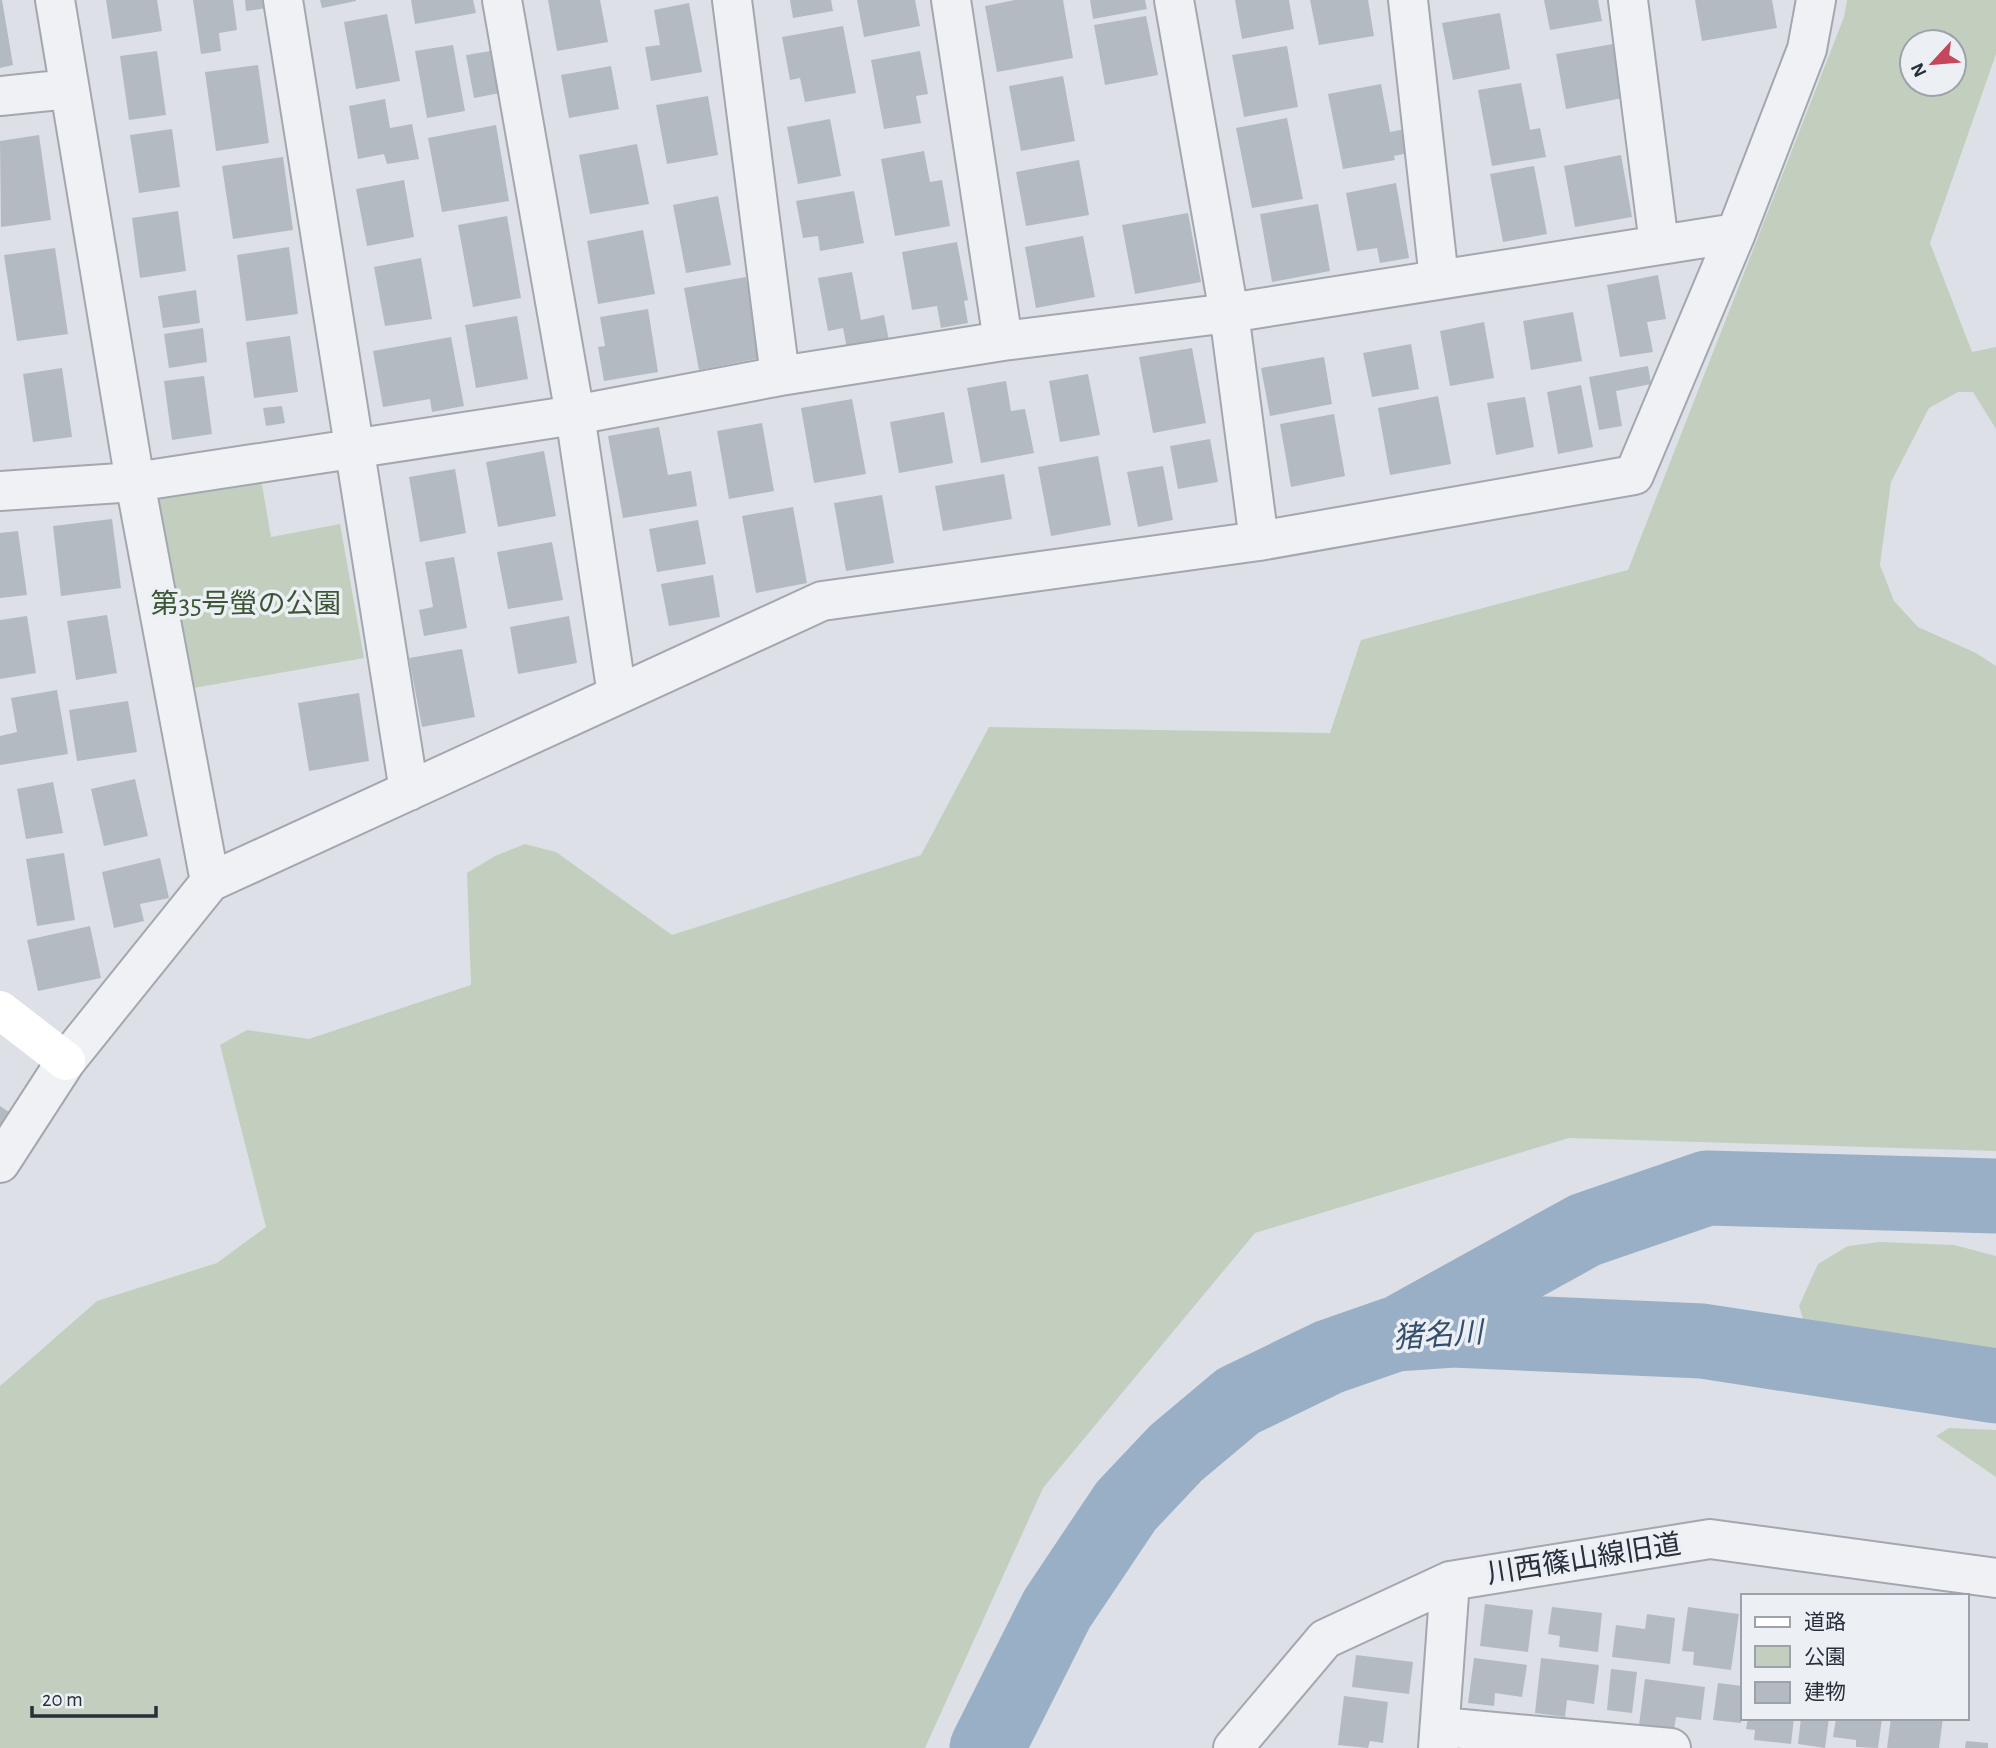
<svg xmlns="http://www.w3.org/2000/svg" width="1996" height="1748" font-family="'Alegreya Sans','Noto Sans JP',sans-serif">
  <rect width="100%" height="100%" fill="#dde0e6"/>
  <path fill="#c3cfbe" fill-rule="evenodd" d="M1847 0H1996V54L1930 243 1972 352 1996 347V429L1973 392H1958L1929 408 1891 482 1880 565 1894 601 1918 627 1976 653 1996 666V1151L1569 1138 1255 1233 1043 1488 925 1748H0V1386L97 1301 217 1263 266 1227 220 1045 247 1030 309 1039 471 985 467 873 495 856 525 844 556 852 672 935 921 855 989 727 1330 733 1361 640 1628 570 1844 17ZM1954 42V84H1912V42Z
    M261 479 271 537 340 524 364 658 188 689 154 499Z
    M1880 1242 1954 1245 1996 1256V1371L1864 1351 1804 1322 1799 1306 1818 1264 1848 1246Z
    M1949 1428 1996 1430V1477L1936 1436Z"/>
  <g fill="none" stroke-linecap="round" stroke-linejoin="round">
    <path stroke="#99afc5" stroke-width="75" d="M1404 1330 1585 1230 1707 1188 1996 1196
      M987 1748 1057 1609 1126 1506 1176 1453 1238 1401 1329 1357 1395 1334 1453 1330 1702 1341 1996 1386"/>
  </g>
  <path fill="#b4bac2" d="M0 0H2L13 65 0 68Z
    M106 0H157L162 31 112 39Z
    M193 0H233L237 30 219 33 221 51 201 54Z
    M245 0H267L268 8 246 11Z
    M320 0H356V1L322 8Z
    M411 0H473L476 13 415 24Z
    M548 0H600L608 42 557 51Z
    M790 0H831L833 11 793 18Z
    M857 0H915L920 26 864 37Z
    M1015 0H1063L1073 58 997 72 985 6Z
    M1090 0H1145L1147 9 1093 19Z
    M1235 0H1289L1294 29 1242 39Z
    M1310 0H1368L1374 36 1319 45Z
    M1544 0H1598L1602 21 1550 30Z
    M1695 0H1772L1777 28 1702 41Z
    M689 3 702 72 651 81 645 47 660 45 654 10Z
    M1500 13 1510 69 1453 80 1442 23Z
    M387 14 400 81 356 89 344 22Z
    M1146 16 1158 75 1105 85 1094 25Z
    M843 26 856 93 805 102 800 78 790 80 782 37Z
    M1613 44 1623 98 1566 109 1556 54Z
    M453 45 465 111 427 118 415 51Z
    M1287 46 1298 107 1244 117 1232 55Z
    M497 50 505 92 474 98 466 55Z
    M157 51 166 115 129 120 120 56Z
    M920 51 928 94 916 96 921 123 884 129 871 60Z
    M258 65 269 143 216 151 205 72Z
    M611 66 619 109 569 118 561 75Z
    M1063 76 1075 141 1021 151 1009 86Z
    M1521 83 1530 130 1540 128 1546 157 1492 166 1478 90Z
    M1381 84 1390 132 1410 128 1414 152 1394 156 1395 160 1343 169 1328 94Z
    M708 96 718 155 667 164 656 105Z
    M385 99 390 128 412 124 419 159 387 164 384 154 358 159 349 106Z
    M1287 118 1303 199 1252 208 1236 128Z
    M830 119 841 176 798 184 787 127Z
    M496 125 509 201 442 212 428 138Z
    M172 129 180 187 139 193 130 135Z
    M39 135 51 220 1 227 0 141Z
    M637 144 649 204 590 214 579 155Z
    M924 151 930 182 942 180 950 226 895 236 881 159Z
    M1621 155 1632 217 1575 227 1564 166Z
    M283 157 293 230 233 239 222 166Z
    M1079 160 1089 215 1026 226 1016 172Z
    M1534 166 1547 234 1503 242 1490 174Z
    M404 180 414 237 367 246 356 189Z
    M1396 183 1409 258 1380 263 1377 248 1357 251 1346 193Z
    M854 191 864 243 820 251 818 236 803 238 796 201Z
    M718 196 731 265 686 273 673 205Z
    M1318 204 1330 271 1272 282 1260 214Z
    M178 211 186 271 140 278 132 218Z
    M1188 213 1201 282 1135 294 1122 225Z
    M507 216 521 298 473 307 458 225Z
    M643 230 655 294 598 304 587 241Z
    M1083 236 1095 297 1036 308 1025 247Z
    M957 242 968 300 964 301 968 323 941 328 937 306 912 310 902 252Z
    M289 247 298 314 246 321 237 255Z
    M55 248 68 334 17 341 4 255Z
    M421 258 432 319 385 326 374 267Z
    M852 272 861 320 884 315 889 341 847 348 843 328 828 331 818 278Z
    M1658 275 1666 319 1647 322 1653 352 1620 357 1607 285Z
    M746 277 761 358 699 370 684 288Z
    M196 290 200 323 163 328 158 296Z
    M648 309 658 372 604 381 598 347 605 346 600 317Z
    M1573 312 1582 361 1531 370 1523 321Z
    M517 316 528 379 476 388 465 325Z
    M1484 322 1494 378 1450 386 1440 331Z
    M203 328 207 362 169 368 164 334Z
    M290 336 298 392 254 398 246 342Z
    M451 337 464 406 432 412 430 399 383 407 373 351Z
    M1411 344 1419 389 1372 397 1363 353Z
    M1192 348 1206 423 1153 433 1139 357Z
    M1324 357 1332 404 1270 416 1261 368Z
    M1648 366 1651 384 1616 391 1622 426 1599 430 1589 377Z
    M62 368 72 437 33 442 23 374Z
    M1088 374 1100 435 1060 442 1049 381Z
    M204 376 212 434 172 440 164 381Z
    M1006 381 1011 411 1025 409 1034 453 981 463 967 388Z
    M1581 385 1593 447 1558 454 1547 392Z
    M1438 396 1451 464 1390 475 1378 408Z
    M1525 397 1534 447 1496 455 1487 403Z
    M852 399 866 474 814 483 801 408Z
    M282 406 285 423 266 426 263 408Z
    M944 412 953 463 899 473 890 422Z
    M1334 414 1345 476 1291 487 1280 424Z
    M762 423 774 491 729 499 717 431Z
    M659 427 668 475 691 471 697 506 623 518 608 436Z
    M1210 439 1218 482 1178 489 1170 446Z
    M544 451 556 516 498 527 486 462Z
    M1098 456 1111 525 1051 536 1038 467Z
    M1163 466 1173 520 1138 527 1127 472Z
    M455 469 466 533 420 542 409 477Z
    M1004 474 1012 519 943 531 935 486Z
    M882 495 894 563 846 571 834 503Z
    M793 507 807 583 756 593 742 516Z
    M112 519 121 588 61 596 53 526Z
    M698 520 706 564 657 572 649 529Z
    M18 531 27 595 0 598V533Z
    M552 542 563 600 508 609 497 552Z
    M454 557 467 628 424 636 419 610 433 607 425 562Z
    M713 575 720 617 669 626 661 584Z
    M107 615 117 673 76 680 67 621Z
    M27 616 36 673 0 679V620Z
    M569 616 577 663 518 674 510 627Z
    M462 649 475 717 422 727 409 658Z
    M57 690 68 754 0 765V736L17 732 11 698Z
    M359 693 369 761 309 771 298 703Z
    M128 701 137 752 77 761 69 710Z
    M135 779 148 836 104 846 91 789Z
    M53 782 63 833 26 839 17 789Z
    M64 853 75 920 37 926 26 859Z
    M160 858 169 898 140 904 144 921 114 928 102 872Z
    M90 926 101 978 38 991 27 940Z
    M0 1106 9 1112 0 1125Z
    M1485 1604 1533 1610 1528 1652 1480 1646Z
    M1552 1607 1602 1613 1598 1652 1559 1647 1560 1636 1548 1634Z
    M1688 1607 1739 1614 1731 1670 1693 1665 1694 1652 1682 1651Z
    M1647 1614 1675 1618 1670 1664 1612 1657 1616 1625 1645 1629Z
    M1356 1655 1413 1662 1409 1694 1352 1687Z
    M1474 1658 1527 1665 1522 1697 1495 1693 1494 1706 1468 1703Z
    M1541 1658 1599 1665 1594 1704 1567 1700 1565 1717 1535 1713Z
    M1611 1669 1637 1672 1632 1713 1607 1710Z
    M1645 1679 1705 1687 1701 1720 1676 1717 1674 1730 1639 1725Z
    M1718 1683 1742 1686 1741 1723 1713 1720Z
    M1344 1696 1388 1702 1383 1743 1370 1741 1368 1748 1338 1745Z
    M1748 1718H1794L1791 1744 1754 1740 1755 1730 1746 1729Z
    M1801 1718H1829L1825 1748 1798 1744Z
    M1836 1718H1882L1878 1748 1856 1747V1740L1833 1737Z
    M1891 1718H1943L1939 1748H1887Z
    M1966 1741 1988 1743V1748H1965Z"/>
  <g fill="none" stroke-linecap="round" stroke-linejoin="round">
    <defs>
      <path id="street" d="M55 0 135 482 210 882
        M283 0 409 791
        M502 0 575 415 617 695
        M732 0 780 376
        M951 0 1003 341
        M1174 0 1229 313 1259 541 1634 475 1736 233 1807 49 1816 0
        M1408 0 1439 279
        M1628 0 1659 244
        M0 96 69 89
        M0 491 135 482 575 415 780 376 1003 341 1229 313 1736 233
        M0 1163 66 1061 210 882 822 601 1259 541
        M1441 1727 1671 1748
        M1233 1748 1325 1639 1450 1581 1710 1539 1996 1578
        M1438 1748 1450 1581"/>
    </defs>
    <use href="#street" stroke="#a3a7af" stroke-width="42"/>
    <use href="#street" stroke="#eff1f4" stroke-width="38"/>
    <path stroke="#fff" stroke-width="38" d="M0 1010 66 1061"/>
  </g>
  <g text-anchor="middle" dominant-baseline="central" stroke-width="7" stroke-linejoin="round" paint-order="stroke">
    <g font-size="28" fill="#3c5635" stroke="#eceff4">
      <text x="246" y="605">第35号螢の公園</text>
    </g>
    <g font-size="28" fill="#272f3b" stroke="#eceff4">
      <text transform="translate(1584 1560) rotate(-9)">川西篠山線旧道</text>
    </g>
    <g font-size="30" font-style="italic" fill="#344e6d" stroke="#eceff4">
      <text transform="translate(1438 1336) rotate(-4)">猪名川</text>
    </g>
  </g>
  <rect x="1741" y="1594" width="228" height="126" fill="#eceff4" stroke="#9da2aa" stroke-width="2"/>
  <rect x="1755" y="1617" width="35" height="10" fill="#ffffff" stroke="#9da2aa" stroke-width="2"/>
  <text x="1804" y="1629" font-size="21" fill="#272f3b">道路</text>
  <rect x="1755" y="1646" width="35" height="21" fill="#c3cfbe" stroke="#9da2aa" stroke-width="2"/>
  <text x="1804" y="1664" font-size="21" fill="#272f3b">公園</text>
  <rect x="1755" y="1682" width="35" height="21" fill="#b4bac2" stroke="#9da2aa" stroke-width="2"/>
  <text x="1804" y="1699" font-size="21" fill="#272f3b">建物</text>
  <g transform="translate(1933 63) rotate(244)"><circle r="33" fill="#eceff4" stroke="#9da2aa" stroke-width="2"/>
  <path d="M0-5L12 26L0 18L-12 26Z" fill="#c6465c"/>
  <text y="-10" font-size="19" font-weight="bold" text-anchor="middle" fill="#272f3b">N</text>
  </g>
  <path d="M32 1706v10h124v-10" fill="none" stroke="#272f3b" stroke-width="3.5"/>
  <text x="42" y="1706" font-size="21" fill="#272f3b" stroke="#eceff4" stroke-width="5" paint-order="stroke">20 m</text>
</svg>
